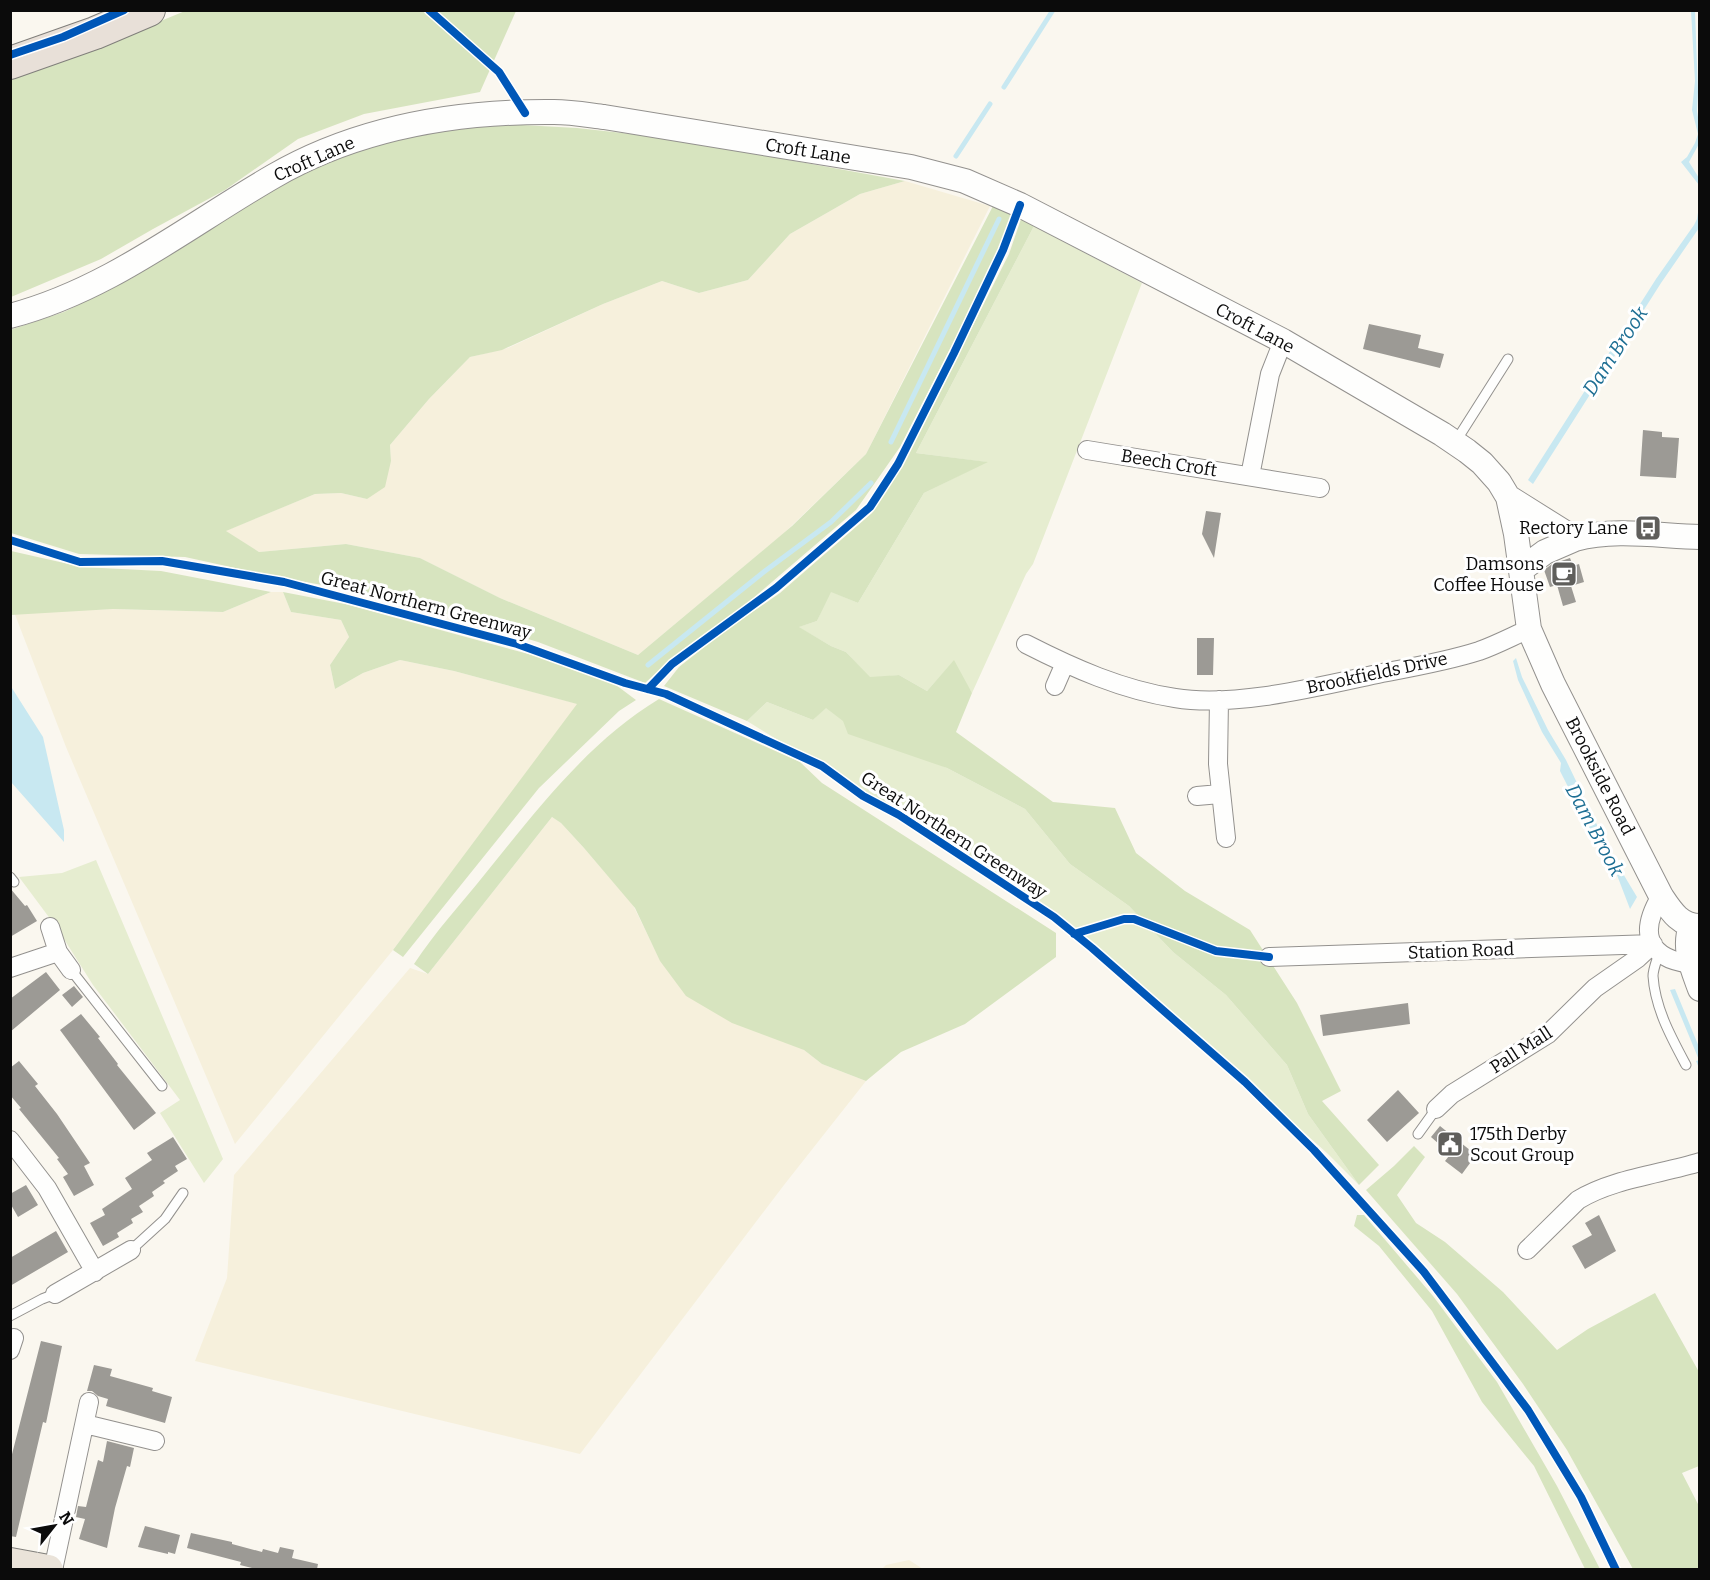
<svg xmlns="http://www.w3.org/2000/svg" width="1710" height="1580" font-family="Bitter,serif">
  <rect width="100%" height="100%" fill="#faf7ef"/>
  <path fill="#f6f0dc" d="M905 181 990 206 866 454 783 534 638 655 500 598 420 558 346 544 259 552 225 531 315 494 341 493 367 499 391 461 390 445 429 399 470 357 508 348 603 304 662 281 699 293 748 280 790 234 860 194Z
    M271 592H283L291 612 341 620 349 637 330 665 335 689 363 673 400 660 454 671 578 704 393 950 235 1144 66 747 14 612 113 609 223 612Z
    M552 817 561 823 584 848 633 905 659 958 804 1050 822 1064 866 1081 784 1185 580 1454 195 1361 227 1278 234 1175 410 968 428 974Z
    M909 1560 923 1569H882L886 1565Z"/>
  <path fill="#e6edd0" d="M1034 226 1142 283 1033 564 1026 574 972 693 952 663 927 691 899 675 870 678 846 652 831 646 798 627 817 621 830 591 858 603 924 493 986 462 916 453Z
    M767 702 813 720 826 707 844 721 947 768 1025 809 1070 864 1129 906 1173 952 1226 995 1287 1065 1308 1114 1359 1185 1327 1153 1098 949C989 863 866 794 747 721Z
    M96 860 223 1159 204 1183 160 1113 180 1100 93 985 57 928 19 877 62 873Z"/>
  <path fill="#d7e4bf" d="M185 11H516L480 92 364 114 298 139 225 190 153 229 101 259 11 297 10 78 66 60Z
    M502 124 577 128 668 138 905 181 860 194 790 234 748 280 699 293 662 281 603 304 502 350 470 357 429 399 390 445 391 461 385 487 367 499 341 493 315 494 226 531 259 552 346 544 420 558 500 598 638 655 792 526 866 454 994 204 1012 214 997 253 971 308 900 447 856 510 744 606 682 650 645 683 538 642 432 610 368 593 277 577 185 557 79 554 11 533 10 330 64 312 132 278 208 225 278 182 351 148 399 136Z
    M1021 219 1034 226 916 453 988 462 924 493 858 603 831 592 817 621 799 627 831 646 846 652 870 677 899 675 927 691 954 660 972 693 956 732 1053 802 1115 808 1136 853 1185 891 1250 930 1297 1003 1341 1091 1322 1101 1379 1165 1359 1185 1308 1114 1287 1065 1226 995 1173 952 1129 906 1070 864 1025 809 947 768 848 734 843 721 826 708 813 720 767 702 747 721 664 686 679 667 722 633 780 593 872 513 907 456 1009 254Z
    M11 551 82 567 161 571 271 592 223 612 113 609 11 615Z
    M283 592 345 604 547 659 616 685 636 700 619 711 539 788 403 957 393 950 577 704 454 671 400 660 363 673 335 689 330 665 349 637 341 620 291 612Z
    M659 699 800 762 822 783 1056 933V957L965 1024 901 1052 866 1081 822 1064 804 1050 732 1023 686 996 660 961 635 908 584 848 561 823 552 817 428 974 414 964C435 932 461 904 485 874 537 810 588 742 659 699Z
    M1414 1146 1425 1157 1397 1195 1416 1223 1445 1242 1503 1292 1557 1350 1588 1329 1655 1293 1699 1372V1466L1682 1473 1699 1506V1569H1633L1567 1450 1523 1384 1457 1294 1366 1190 1394 1166Z
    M1357 1215H1364L1433 1296 1497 1382 1557 1486 1600 1569H1585L1534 1466 1482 1402 1432 1311 1379 1246 1354 1226Z"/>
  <path fill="#c8e8f1" d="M1691 11H1695L1698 92 1697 111 1699 123 1700 142 1689 162 1699 178V185L1681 162 1687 157 1695 143 1698 134 1692 110 1695 81Z
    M1699 206V228L1661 283 1533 484 1528 480 1656 279 1694 225 1697 219Z
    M1516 658 1522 677 1548 730 1566 760 1610 852 1637 897 1630 909 1612 862 1603 856 1560 771 1561 763 1542 732 1518 680 1513 661Z
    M10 685 43 737 64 830V842L11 782Z
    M1675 989 1699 1047V1068L1696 1061 1699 1060 1670 990Z"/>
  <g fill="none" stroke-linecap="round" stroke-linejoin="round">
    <path stroke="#c8e8f1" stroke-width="5" d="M1004 87 1053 10
      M956 156 990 104
      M891 442 999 219
      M648 665 765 571 831 522 871 483"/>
  </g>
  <path fill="#9c9a95" d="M1369 324 1421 335 1418 348 1444 354 1440 368 1363 349Z
    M1643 430 1662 432V437L1679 438 1676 478 1640 476Z
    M1206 511 1221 513 1214 558 1202 534Z
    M1570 558 1573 566 1579 564 1584 582 1571 586 1576 602 1563 606 1557 585 1550 587 1544 570 1552 564Z
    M1197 638H1214L1213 675H1197Z
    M10 888 25 906 27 905 37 921 10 937Z
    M46 972 60 990 10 1032V999Z
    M74 986 83 997 72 1007 62 995Z
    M1408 1003 1410 1024 1323 1036 1320 1015Z
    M81 1014 100 1037 98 1038 118 1064 117 1065 156 1113 134 1130 60 1030Z
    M19 1061 38 1084 35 1086 57 1114 90 1163 84 1166 94 1185 74 1196 63 1177 68 1174 57 1159 59 1158 19 1109 21 1108 10 1095V1068Z
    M1398 1090 1419 1113 1387 1142 1367 1120Z
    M1440 1126 1476 1155 1462 1174 1445 1161 1449 1156 1445 1154 1447 1151 1431 1137Z
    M173 1137 187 1159 175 1166 178 1171 163 1181 165 1183 152 1192 154 1196 139 1206 143 1212 131 1219 133 1223 117 1233 119 1237 103 1246 90 1223 105 1215 102 1209 132 1189 125 1178 152 1160 147 1153Z
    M26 1185 38 1205 18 1217 10 1203V1194Z
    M1599 1215 1616 1251 1585 1269 1572 1246 1592 1235 1585 1223Z
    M56 1231 68 1252 10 1286V1258Z
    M41 1341 62 1346 46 1423 43 1422 16 1537 10 1536V1462Z
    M94 1365 112 1369 110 1376 153 1388 152 1391 172 1397 165 1423 106 1406 108 1399 98 1396 92 1391H87Z
    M107 1441 134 1448 130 1467 127 1466 115 1508 107 1548 79 1539 85 1519 76 1517 78 1506 86 1507 98 1460 103 1462Z
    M145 1526 180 1535 175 1554 168 1552V1554L138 1547Z
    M191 1533 232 1542V1544L262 1552 263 1549 278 1553 280 1547 294 1550 292 1558 318 1564 317 1569H256L240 1565 241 1562 187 1548Z"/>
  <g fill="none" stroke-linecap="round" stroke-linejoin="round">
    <defs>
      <path id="service" d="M1456 441 1508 359
        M10 877 14 882
        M1659 953C1657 960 1653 969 1653 976 1655 1008 1671 1037 1686 1065
        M71 970 162 1086
        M1418 1134 1436 1109
        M131 1250 165 1219 183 1193
        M10 1316 42 1299 55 1294"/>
      <path id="minor" d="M1087 450 1320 488
        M1250 476 1270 374 1283 341
        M1026 644C1073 668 1122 690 1175 698 1236 708 1321 686 1382 673 1414 667 1448 661 1479 651 1496 645 1513 636 1529 629
        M1055 686 1065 663
        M1219 700 1218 764 1226 838
        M1197 796 1220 794
        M1661 896C1639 932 1646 958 1691 964
        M50 927 58 952 71 970
        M1269 957 1653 944
        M10 968 58 952
        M1436 1109 1452 1094 1548 1034 1595 988 1638 958 1653 944
        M10 1140 47 1188 95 1272
        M1527 1250 1578 1200C1612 1179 1661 1174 1700 1162
        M55 1294 131 1250
        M10 1350 14 1338
        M85 1424 155 1441
        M53 1570 89 1402"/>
      <path id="tertiary" d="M10 316C109 290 187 226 274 176 359 127 457 111 554 112 571 112 588 115 604 117L911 167 965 181 1020 205 1283 341 1442 434 1467 451 1482 463 1499 482 1508 497 1516 534 1529 629 1553 684 1661 896C1671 911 1680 926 1700 926
        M1508 497 1575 539C1615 528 1659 536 1700 537
        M1522 569 1545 552 1575 539
        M1691 926C1683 948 1692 967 1700 989"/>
      <path id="primary" d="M10 1563 48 1570"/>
      <path id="trunk" d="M10 63 95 33 149 10"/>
    </defs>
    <use href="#service" stroke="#93918e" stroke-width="11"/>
    <use href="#minor" stroke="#93918e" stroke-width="20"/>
    <use href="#tertiary" stroke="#93918e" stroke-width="26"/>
    <use href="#primary" stroke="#807f7b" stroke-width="32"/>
    <use href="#trunk" stroke="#807f7b" stroke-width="34"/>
    <use href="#service" stroke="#fefefd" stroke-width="9"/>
    <use href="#minor" stroke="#fefefd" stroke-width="18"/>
    <use href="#tertiary" stroke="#fefefd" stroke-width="24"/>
    <use href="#primary" stroke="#eae3d9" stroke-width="30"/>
    <use href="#trunk" stroke="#e8e0d8" stroke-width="32"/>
    <defs>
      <path id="cycleway" d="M429 10 499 72 525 113
        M10 55 63 37 124 10
        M10 540 80 562 162 561 284 582 517 644 625 683 666 694 822 766 863 796 899 815 1054 917 1092 948 1245 1082 1314 1150 1424 1272 1528 1410 1581 1497 1616 1570
        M648 689 672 664 776 588 870 507 898 464 954 353 1003 250 1020 205
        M1074 934 1124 919H1134L1216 951 1269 957"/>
    </defs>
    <use href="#cycleway" stroke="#fff" stroke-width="11"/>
    <use href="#cycleway" stroke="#0057b8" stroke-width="8"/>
  </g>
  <defs>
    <symbol id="bus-square" viewBox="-11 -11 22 22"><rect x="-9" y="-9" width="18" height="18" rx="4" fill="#5f5e5b" stroke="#fff"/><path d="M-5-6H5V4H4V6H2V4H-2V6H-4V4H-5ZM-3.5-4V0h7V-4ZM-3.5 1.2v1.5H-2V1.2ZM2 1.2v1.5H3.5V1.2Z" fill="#fff"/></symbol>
    <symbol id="cafe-square" viewBox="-11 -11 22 22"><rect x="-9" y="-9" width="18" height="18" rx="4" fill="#5f5e5b" stroke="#fff"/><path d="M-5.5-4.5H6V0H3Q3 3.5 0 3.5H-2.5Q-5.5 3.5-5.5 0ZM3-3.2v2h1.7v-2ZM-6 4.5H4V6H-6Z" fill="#fff"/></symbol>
    <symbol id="civic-square" viewBox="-11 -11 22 22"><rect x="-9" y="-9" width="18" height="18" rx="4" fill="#5f5e5b" stroke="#fff"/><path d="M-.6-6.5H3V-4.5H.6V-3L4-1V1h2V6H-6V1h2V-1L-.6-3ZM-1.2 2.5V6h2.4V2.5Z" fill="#fff"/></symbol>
  </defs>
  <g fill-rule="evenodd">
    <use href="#bus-square" x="1633" y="513" width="30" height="30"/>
    <use href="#cafe-square" x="1549" y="559" width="30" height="30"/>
    <use href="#civic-square" x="1435" y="1129" width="30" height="30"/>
  </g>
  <g text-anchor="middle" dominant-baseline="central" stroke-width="6" stroke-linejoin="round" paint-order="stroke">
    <g font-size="18" fill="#0b0b0b" stroke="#fff">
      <text transform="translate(808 151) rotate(9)">Croft Lane</text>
      <text transform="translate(314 159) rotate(-24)">Croft Lane</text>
      <text transform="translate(1255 328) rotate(28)">Croft Lane</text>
      <text transform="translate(1169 463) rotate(9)">Beech Croft</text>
      <text transform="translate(426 605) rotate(15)">Great Northern Greenway</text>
      <text transform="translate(1377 673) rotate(-12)">Brookfields Drive</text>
      <text transform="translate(1600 776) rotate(63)">Brookside Road</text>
      <text transform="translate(954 835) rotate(33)">Great Northern Greenway</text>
      <text transform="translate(1461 951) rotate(-2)">Station Road</text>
      <text transform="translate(1521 1050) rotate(-33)">Pall Mall</text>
    </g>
    <g font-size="18" fill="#0b0b0b" stroke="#fff" text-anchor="end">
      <text x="1628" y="528">Rectory Lane</text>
      <text x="1544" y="564">Damsons<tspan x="1544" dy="21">Coffee House</tspan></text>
      <text x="1470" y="1134" text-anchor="start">175th Derby<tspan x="1470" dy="21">Scout Group</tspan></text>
    </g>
    <g font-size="20" font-style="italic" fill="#1e6f94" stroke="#fff">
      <text transform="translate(1615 351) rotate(-57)">Dam Brook</text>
      <text transform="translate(1595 830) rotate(62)">Dam Brook</text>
    </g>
  </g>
  <rect width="1710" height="1580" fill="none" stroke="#0b0b0b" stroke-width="24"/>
  <g transform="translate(54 1526) rotate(59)" stroke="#ffffff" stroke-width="4.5" paint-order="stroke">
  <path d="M0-4.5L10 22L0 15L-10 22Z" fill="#0b0b0b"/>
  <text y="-9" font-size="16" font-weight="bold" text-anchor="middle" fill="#0b0b0b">N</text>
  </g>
</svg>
